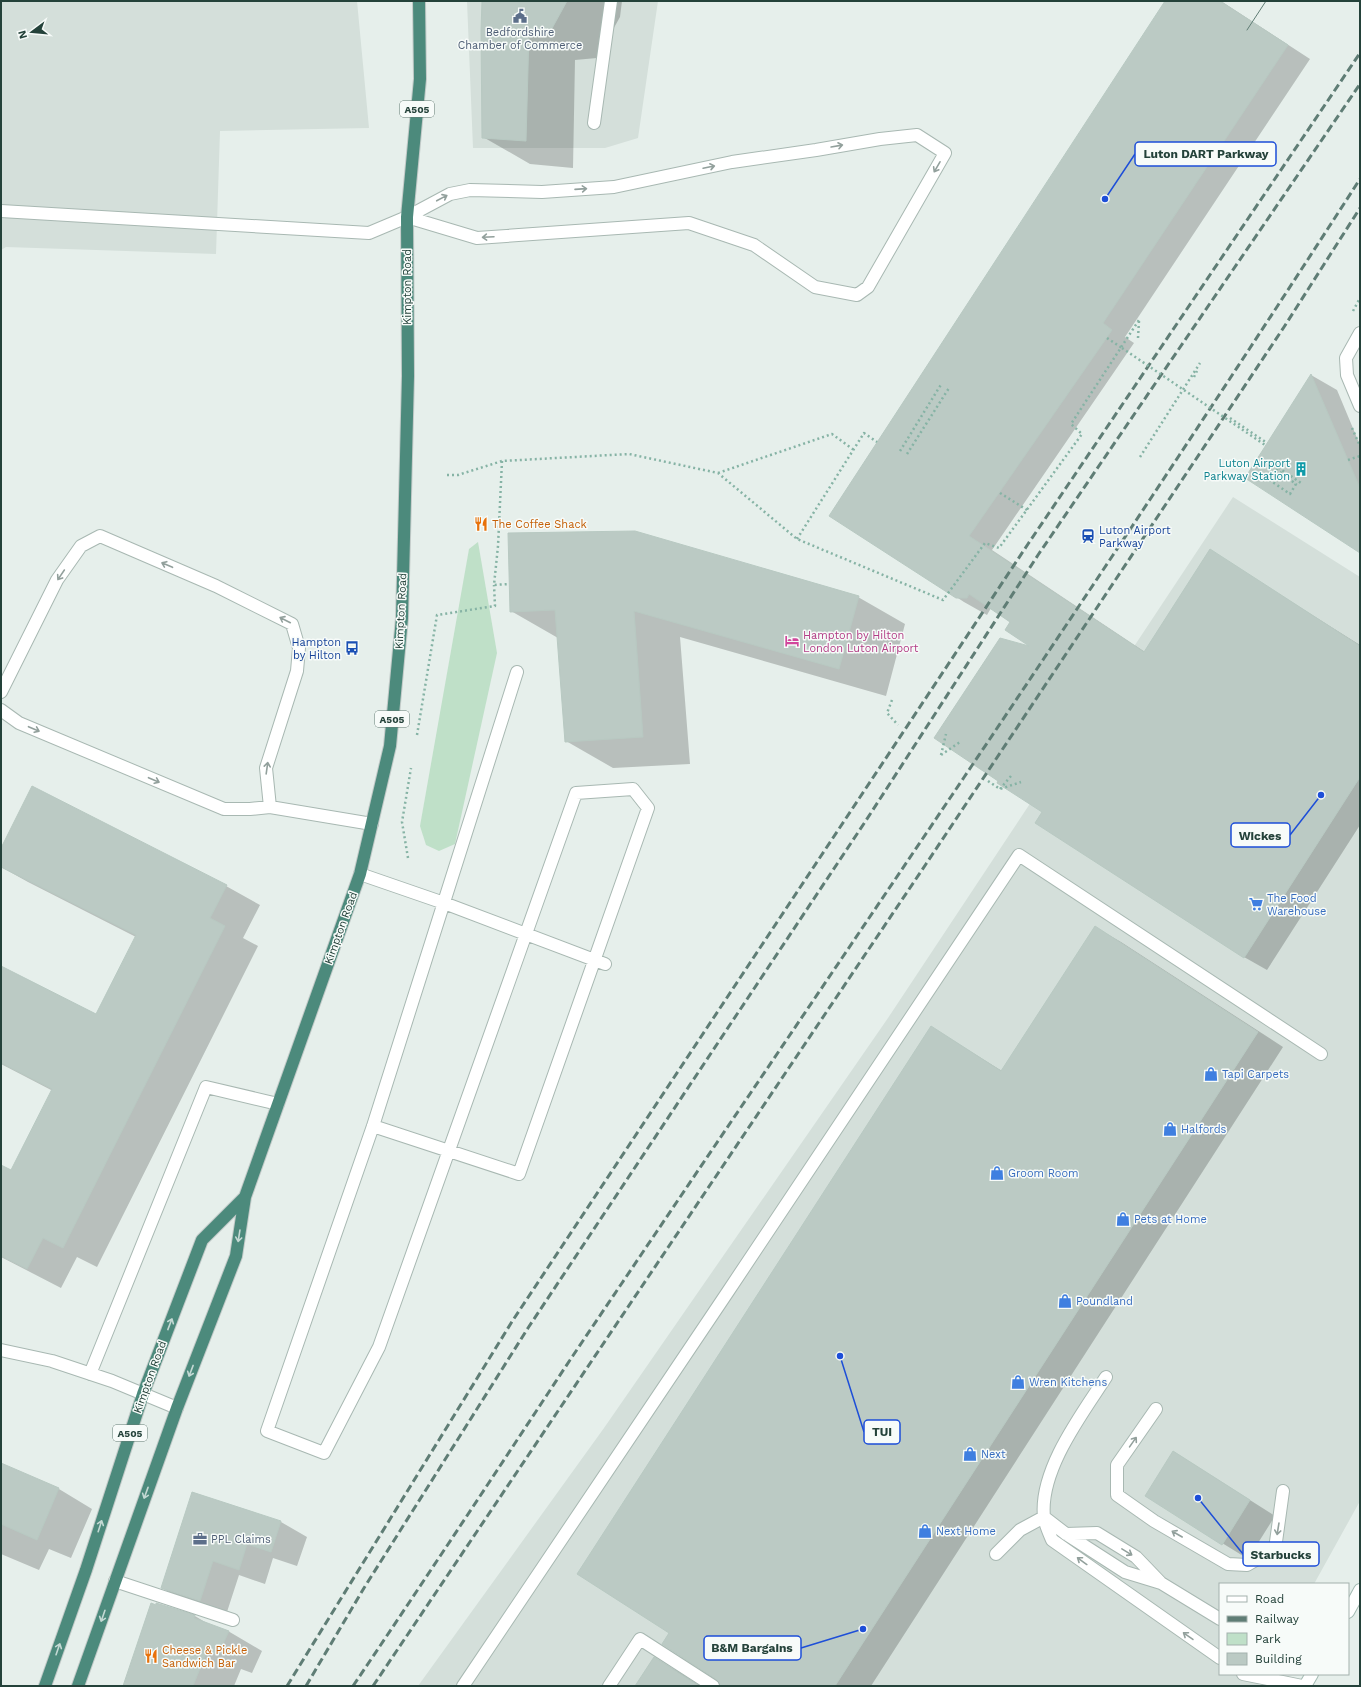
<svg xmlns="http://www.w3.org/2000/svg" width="1361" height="1687" font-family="'Work Sans',sans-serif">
  <rect width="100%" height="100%" fill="#e6efeb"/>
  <path fill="#d4dfda" d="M1 1H357L369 128 220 131 216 254 6 247 1 250Z
    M467 1H658L638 138 605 148H473Z
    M1233 497 1360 577V1501L1314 1584H1220V1674H1264L1258 1686H418L604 1428 888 1018Z"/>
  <path fill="#bfe0c8" d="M478 542 497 653 455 844 439 851 426 845 420 826 469 549Z"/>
  <path fill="#0003" d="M483 1H622L620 17 597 58 575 60 573 168 530 164 483 137Z
    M1166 1H1221L1310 59 1125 337 1134 343 992 550 1145 652 1210 551 1360 645V825L1267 970 1244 957 1000 781 1034 649 1012 621 991 608 987 615 964 602 831 515Z
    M1311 375 1337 390 1360 445V552Z
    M858 597 905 624 886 696 680 637 690 764 613 768 566 741 558 638 511 611Z
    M1 850 226 886 260 905 243 938 258 946 97 1267 77 1257 61 1288 1 1257V1166L12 1171 53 1091 1 1064V967L97 1015 136 937 28 882 1 867Z
    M1095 927 1121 942 1283 1047 871 1686H721L718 1679 670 1633 931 1027 1002 1071Z
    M1174 1452 1275 1516 1248 1559 1146 1496Z
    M1 1464 59 1489 92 1509 71 1558 49 1549 39 1570 1 1554Z
    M193 1493 281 1522 307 1537 297 1566 273 1558 265 1584 239 1575 226 1615 188 1603 162 1588Z
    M157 1604 195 1616 210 1625 228 1631 262 1651 252 1673 241 1669 234 1686H124Z
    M654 1658 680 1673 700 1686H636Z"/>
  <path fill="#bbcac4" stroke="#b8c9c2" d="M482 1H567L550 32 529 33 526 141 482 138 481 31Z
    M1165 1H1220L1288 45 1103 323 1112 330 969 536 1144 652 1210 549 1360 646V777L1244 958 1035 823 1042 812 997 783 998 781 934 738 1000 638 1029 646 1005 630 1010 622 969 594 967 598H956L829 516Z
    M1311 374 1360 488V553L1245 478Z
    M635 531 859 596 839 669 634 611 643 737 565 742 555 610 510 612 508 533Z
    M32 786 227 885 210 918 225 926 63 1248 43 1238 27 1269 1 1256V1165L11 1170 52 1089 1 1063V966L96 1014 136 935 1 867V848Z
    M1095 926 1258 1032 835 1686H720L717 1680 662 1644 669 1633 577 1574 931 1026 1001 1071Z
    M1173 1451 1250 1500 1222 1545 1145 1496Z
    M1 1463 59 1488 37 1540 1 1524Z
    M192 1492 281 1521 271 1552 247 1544 239 1570 213 1561 200 1601 161 1588Z
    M151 1603 156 1605V1603L195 1615 194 1618 229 1631 218 1655 207 1651 193 1686H123Z
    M654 1657 699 1686H635Z"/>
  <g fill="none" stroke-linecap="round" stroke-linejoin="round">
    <defs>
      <path id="service" d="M594 123 611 1
        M1 211 369 233 407 217 450 194 470 190 542 192 614 187 732 162 816 150 880 139 917 135 945 153 868 287 857 295 815 287 754 245 689 223 477 238 407 217
        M1360 333 1346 358 1347 375 1360 406
        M1 692 57 580 81 546 100 536 216 586 292 624 299 648 297 671 266 768 270 807
        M1 710 19 723 224 809H250L270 807 372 824
        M360 874 444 903 605 964
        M373 1126 519 1174 648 808 633 789 576 793 379 1347 324 1453 267 1431 373 1126 517 672
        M1 1350 52 1361 112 1381 177 1408
        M90 1374 206 1087 278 1104
        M1106 1377C1082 1414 1039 1470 1044 1517 1045 1524 1049 1533 1052 1540L1220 1658
        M1156 1409 1117 1465V1495L1154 1521 1228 1564 1247 1565 1275 1549 1283 1491
        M1044 1517 1066 1534 1125 1572 1161 1583 1220 1619
        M1066 1534 1097 1533 1136 1557 1160 1582
        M996 1554 1020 1530 1044 1517
        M115 1581 233 1620
        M1243 1674 1302 1686
        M463 1686 727 1293 1019 855 1321 1054
        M609 1686 640 1639 713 1686"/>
      <path id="secondary" d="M1348 1612 1360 1590
        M1305 1686 1312 1674"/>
      <path id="trunk" d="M45 1686 86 1570 143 1394 202 1240 245 1197
        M78 1686 177 1408 236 1256 245 1197 360 874 390 746 402 618 408 376 407 217 420 79 419 1"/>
    </defs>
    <use href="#service" stroke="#a8b8b2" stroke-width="14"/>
    <use href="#secondary" stroke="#a4bbb3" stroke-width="14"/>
    <use href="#trunk" stroke="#c2cac8" stroke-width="14"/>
    <path stroke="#86b3a5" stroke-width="2.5" stroke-dasharray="2 3" stroke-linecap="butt" d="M1353 311 1360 298
      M1107 338 1122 348
      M1138 338 1139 321
      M1194 377 1197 371
      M1230 418 1267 443
      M1352 428 1360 446
      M900 451 942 383
      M907 454 949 388
      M1140 457 1200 363
      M1348 460 1360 456
      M502 461 498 546 494 585 509 584
      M1270 462 1301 483
      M718 473 832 434 854 450
      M1261 474 1290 494 1296 484 1265 461
      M447 475H458L502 461 629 454 718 473 797 539 943 600 985 543 999 548 1082 434 1071 424 1139 320
      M1000 493 1027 510
      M797 539 864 433 877 442
      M892 700 887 713 898 725
      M417 735 437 615 495 606 494 585
      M941 755 960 742
      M941 755 946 734
      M988 781 1000 789 1021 782
      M1000 789 1011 776
      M408 858 402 822 411 768"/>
    <use href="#service" stroke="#fff" stroke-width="12"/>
    <use href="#secondary" stroke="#fff" stroke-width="12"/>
    <use href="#trunk" stroke="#4c8a7c" stroke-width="12"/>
    <path stroke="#5f7d75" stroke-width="1" d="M1247 30 1266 1"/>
    <path stroke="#5f7d75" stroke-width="3" stroke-dasharray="8 4" stroke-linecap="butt" d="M287 1686 513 1320 1028 544 1360 53
      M306 1686 364 1588 528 1328 865 822 1038 555 1360 84
      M353 1686C426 1578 498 1469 570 1360 835 967 1103 577 1360 179
      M373 1686 926 864 1284 327 1360 208"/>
    <path stroke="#86b3a5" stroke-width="2.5" stroke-dasharray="2 3" stroke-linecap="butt" d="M1122 348 1265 445"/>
  </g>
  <defs><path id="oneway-shaft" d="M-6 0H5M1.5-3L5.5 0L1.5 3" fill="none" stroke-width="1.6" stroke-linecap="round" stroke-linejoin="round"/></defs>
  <g stroke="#92a09c">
    <use href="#oneway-shaft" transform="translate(837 146) rotate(-10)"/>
    <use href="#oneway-shaft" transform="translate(709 167) rotate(-12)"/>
    <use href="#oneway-shaft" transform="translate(937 167) rotate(120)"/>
    <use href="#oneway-shaft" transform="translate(581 189) rotate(-4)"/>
    <use href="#oneway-shaft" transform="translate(442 198) rotate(-28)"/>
    <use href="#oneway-shaft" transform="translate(488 237) rotate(177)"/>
    <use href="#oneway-shaft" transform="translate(167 565) rotate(-157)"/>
    <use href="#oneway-shaft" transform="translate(61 575) rotate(124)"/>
    <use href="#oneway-shaft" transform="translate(285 620) rotate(-153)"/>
    <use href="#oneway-shaft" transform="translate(34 729) rotate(23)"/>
    <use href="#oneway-shaft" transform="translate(267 768) rotate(-82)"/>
    <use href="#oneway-shaft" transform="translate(154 780) rotate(23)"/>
    <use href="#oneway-shaft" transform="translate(1133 1442) rotate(-55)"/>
    <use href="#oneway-shaft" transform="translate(1278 1529) rotate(99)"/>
    <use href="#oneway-shaft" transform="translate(1177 1534) rotate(-150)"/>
    <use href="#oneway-shaft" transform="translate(1127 1552) rotate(31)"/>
    <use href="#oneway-shaft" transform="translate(1082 1561) rotate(-144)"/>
    <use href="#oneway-shaft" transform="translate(1188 1636) rotate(-145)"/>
  </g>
  <g stroke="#c4d9d4">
    <use href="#oneway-shaft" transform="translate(239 1236) rotate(99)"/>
    <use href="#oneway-shaft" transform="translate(170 1324) rotate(-69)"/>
    <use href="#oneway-shaft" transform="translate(191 1371) rotate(111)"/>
    <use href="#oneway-shaft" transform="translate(146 1493) rotate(110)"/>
    <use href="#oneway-shaft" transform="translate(100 1526) rotate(-72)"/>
    <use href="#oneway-shaft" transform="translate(103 1616) rotate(109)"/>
    <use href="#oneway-shaft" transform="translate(58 1649) rotate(-71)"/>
  </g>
  <defs>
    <symbol id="civic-bare" viewBox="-9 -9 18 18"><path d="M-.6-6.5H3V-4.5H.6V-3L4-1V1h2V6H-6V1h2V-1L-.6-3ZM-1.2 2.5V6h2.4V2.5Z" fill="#5c6f8a" stroke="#f7fbf9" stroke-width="2.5" paint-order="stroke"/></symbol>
    <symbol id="building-bare" viewBox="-9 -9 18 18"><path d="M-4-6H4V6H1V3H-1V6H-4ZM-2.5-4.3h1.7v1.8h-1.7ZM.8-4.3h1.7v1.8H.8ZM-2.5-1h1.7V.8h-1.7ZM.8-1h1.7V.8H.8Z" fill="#0f9aa8" stroke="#f7fbf9" stroke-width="2.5" paint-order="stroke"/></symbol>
    <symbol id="restaurant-bare" viewBox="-9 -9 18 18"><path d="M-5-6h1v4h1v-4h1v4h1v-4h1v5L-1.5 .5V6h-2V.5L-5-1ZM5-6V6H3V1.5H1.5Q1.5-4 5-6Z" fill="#e8710a" stroke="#f7fbf9" stroke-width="2.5" paint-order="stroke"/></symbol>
    <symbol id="station-bare" viewBox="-9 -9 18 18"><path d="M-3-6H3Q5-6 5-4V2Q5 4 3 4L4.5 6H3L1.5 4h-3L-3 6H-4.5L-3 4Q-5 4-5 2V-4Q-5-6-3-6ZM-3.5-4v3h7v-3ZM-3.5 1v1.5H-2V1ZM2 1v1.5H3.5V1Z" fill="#1a4fb4" stroke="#f7fbf9" stroke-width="2.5" paint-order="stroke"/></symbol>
    <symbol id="hotel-bare" viewBox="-9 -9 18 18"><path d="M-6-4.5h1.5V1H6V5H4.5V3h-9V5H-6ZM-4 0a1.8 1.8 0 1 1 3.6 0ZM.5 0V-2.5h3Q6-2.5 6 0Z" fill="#d1479c" stroke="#f7fbf9" stroke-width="2.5" paint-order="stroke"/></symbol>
    <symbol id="bus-bare" viewBox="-9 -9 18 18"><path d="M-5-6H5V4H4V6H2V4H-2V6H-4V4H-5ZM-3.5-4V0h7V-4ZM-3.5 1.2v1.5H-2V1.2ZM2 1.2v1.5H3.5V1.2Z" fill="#1a4fb4" stroke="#f7fbf9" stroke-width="2.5" paint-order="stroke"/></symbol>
    <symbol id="supermarket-bare" viewBox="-9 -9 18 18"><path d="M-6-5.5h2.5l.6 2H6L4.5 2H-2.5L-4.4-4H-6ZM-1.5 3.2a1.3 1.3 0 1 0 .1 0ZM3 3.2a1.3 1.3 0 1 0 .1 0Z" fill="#3f7fe0" stroke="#f7fbf9" stroke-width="2.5" paint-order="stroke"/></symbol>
    <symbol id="shop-bare" viewBox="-9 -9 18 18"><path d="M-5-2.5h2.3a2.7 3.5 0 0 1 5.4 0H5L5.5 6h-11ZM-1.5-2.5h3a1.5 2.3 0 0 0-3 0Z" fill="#3f7fe0" stroke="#f7fbf9" stroke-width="2.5" paint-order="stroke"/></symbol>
    <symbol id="office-bare" viewBox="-9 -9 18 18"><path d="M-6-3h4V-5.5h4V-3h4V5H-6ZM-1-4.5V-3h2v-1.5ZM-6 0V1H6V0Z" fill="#5c6f8a" stroke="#f7fbf9" stroke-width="2.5" paint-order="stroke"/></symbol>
  </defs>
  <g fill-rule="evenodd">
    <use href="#civic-bare" x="510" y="6" width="20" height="20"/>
    <use href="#building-bare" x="1291" y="459" width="20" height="20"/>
    <use href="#restaurant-bare" x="471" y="514" width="20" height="20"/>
    <use href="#station-bare" x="1078" y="526" width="20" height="20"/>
    <use href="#hotel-bare" x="782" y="631" width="20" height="20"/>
    <use href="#bus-bare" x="342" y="638" width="20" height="20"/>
    <use href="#supermarket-bare" x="1246" y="894" width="20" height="20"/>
    <use href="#shop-bare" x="1201" y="1064" width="20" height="20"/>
    <use href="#shop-bare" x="1160" y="1119" width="20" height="20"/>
    <use href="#shop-bare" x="987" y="1163" width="20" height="20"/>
    <use href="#shop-bare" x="1113" y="1209" width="20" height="20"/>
    <use href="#shop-bare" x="1055" y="1291" width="20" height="20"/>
    <use href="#shop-bare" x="1008" y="1372" width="20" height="20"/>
    <use href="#shop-bare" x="960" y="1444" width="20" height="20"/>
    <use href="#shop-bare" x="915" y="1521" width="20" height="20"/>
    <use href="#office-bare" x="190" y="1529" width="20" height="20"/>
    <use href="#restaurant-bare" x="141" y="1646" width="20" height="20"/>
  </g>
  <g text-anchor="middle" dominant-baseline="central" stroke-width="3" stroke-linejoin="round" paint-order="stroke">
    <g fill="#f7fbf9" stroke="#637a73" stroke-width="1">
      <rect x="400" y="101" width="34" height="16" rx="3"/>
      <rect x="375" y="711" width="34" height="16" rx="3"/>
      <rect x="113" y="1425" width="34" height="16" rx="3"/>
    </g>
    <g font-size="10" font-weight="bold" fill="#24423a">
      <text x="417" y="109">A505</text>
      <text x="392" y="719">A505</text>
      <text x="130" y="1433">A505</text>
    </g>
    <g font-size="11" fill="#4e5e75" stroke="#f7fbf9">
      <text x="520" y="32">Bedfordshire<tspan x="520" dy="13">Chamber of Commerce</tspan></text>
      <text x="211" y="1539" text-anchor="start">PPL Claims</text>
    </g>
    <g font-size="11" fill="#24423a" stroke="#f7fbf9">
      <text transform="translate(407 287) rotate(-90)">Kimpton Road</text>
      <text transform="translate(401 611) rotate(-87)">Kimpton Road</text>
      <text transform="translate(341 928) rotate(-70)">Kimpton Road</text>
      <text transform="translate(150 1377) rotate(-70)">Kimpton Road</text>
    </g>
    <g font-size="11" fill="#0d838f" stroke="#f7fbf9" text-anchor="end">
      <text x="1290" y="463">Luton Airport<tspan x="1290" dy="13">Parkway Station</tspan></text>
    </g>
    <g font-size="11" fill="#c56008" stroke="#f7fbf9" text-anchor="start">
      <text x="492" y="524">The Coffee Shack</text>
      <text x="162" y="1650">Cheese &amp; Pickle<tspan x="162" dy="13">Sandwich Bar</tspan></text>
    </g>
    <g font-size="11" fill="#164399" stroke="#f7fbf9" text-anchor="start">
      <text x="1099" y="530">Luton Airport<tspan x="1099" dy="13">Parkway</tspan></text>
      <text x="341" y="642" text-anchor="end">Hampton<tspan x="341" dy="13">by Hilton</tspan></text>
    </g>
    <g font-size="11" fill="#b23c85" stroke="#f7fbf9" text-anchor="start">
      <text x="803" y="635">Hampton by Hilton<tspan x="803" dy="13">London Luton Airport</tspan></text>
    </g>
    <g font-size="11" fill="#366cbe" stroke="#f7fbf9" text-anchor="start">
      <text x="1267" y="898">The Food<tspan x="1267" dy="13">Warehouse</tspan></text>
      <text x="1222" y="1074">Tapi Carpets</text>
      <text x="1181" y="1129">Halfords</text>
      <text x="1008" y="1173">Groom Room</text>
      <text x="1134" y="1219">Pets at Home</text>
      <text x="1076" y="1301">Poundland</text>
      <text x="1029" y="1382">Wren Kitchens</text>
      <text x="981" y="1454">Next</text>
      <text x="936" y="1531">Next Home</text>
    </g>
  </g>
  <path fill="none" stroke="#1d4ed8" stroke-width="1.5" d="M1105 199L1135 154M1321 795L1290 835M840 1356L864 1432M1198 1498L1243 1554M863 1629L801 1648"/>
  <g fill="#1d4ed8" stroke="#f7fbf9" stroke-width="1.5">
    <circle cx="1105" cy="199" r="4"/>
    <circle cx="1321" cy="795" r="4"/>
    <circle cx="840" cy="1356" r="4"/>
    <circle cx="1198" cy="1498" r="4"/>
    <circle cx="863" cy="1629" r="4"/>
  </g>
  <g fill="#f7fbf9" stroke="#1d4ed8" stroke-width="1.5">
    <rect x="1135" y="142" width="141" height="24" rx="4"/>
    <rect x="1231" y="823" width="59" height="24" rx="4"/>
    <rect x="864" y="1420" width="36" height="24" rx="4"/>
    <rect x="1243" y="1542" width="76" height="24" rx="4"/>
    <rect x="704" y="1636" width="97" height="24" rx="4"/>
  </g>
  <g font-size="12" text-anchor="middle" font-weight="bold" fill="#24423a">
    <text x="1206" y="158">Luton DART Parkway</text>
    <text x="1260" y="840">Wickes</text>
    <text x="882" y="1436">TUI</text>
    <text x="1281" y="1559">Starbucks</text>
    <text x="752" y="1652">B&amp;M Bargains</text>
  </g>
  <rect width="1361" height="1687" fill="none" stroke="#24423a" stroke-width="4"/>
  <rect x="1219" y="1583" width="130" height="92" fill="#f7fbf9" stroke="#a3b1ad"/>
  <rect x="1227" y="1596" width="20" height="6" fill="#ffffff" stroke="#a3b1ad"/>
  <text x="1255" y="1603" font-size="12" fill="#24423a">Road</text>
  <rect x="1227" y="1616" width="20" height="6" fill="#5f7d75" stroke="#a3b1ad"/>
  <text x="1255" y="1623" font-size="12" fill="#24423a">Railway</text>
  <rect x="1227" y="1633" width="20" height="12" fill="#bfe0c8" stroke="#a3b1ad"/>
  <text x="1255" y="1643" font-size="12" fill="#24423a">Park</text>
  <rect x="1227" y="1653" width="20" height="12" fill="#bbcac4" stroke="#a3b1ad"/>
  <text x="1255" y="1663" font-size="12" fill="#24423a">Building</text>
  <g transform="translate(32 32) rotate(254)" stroke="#f7fbf9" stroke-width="3" paint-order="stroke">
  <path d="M0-3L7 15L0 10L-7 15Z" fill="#24423a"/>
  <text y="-6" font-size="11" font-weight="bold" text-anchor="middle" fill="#24423a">N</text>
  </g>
</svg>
